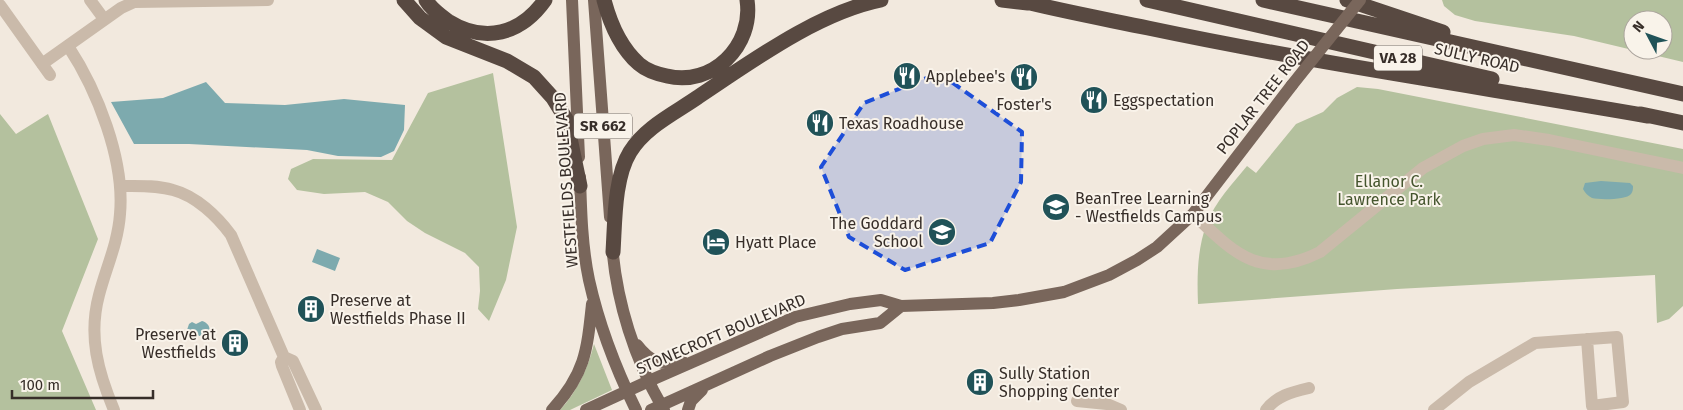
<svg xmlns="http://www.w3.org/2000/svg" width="1683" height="410" font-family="'Fira Sans',sans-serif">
  <rect width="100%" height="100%" fill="#f2e9de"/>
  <path fill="#b4c19e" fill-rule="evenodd" d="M1442 0H1683V62L1574 36 1475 21 1455 15 1444 6ZM1633 20H1663V50H1633Z
    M493 73 517 227 506 280 489 321 478 309 480 291 479 267 465 253 425 233 407 221 388 202 365 192 324 194 297 190 288 179 291 169 313 159 392 160 428 93Z
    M1357 87 1378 89 1683 149V306L1669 319 1657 323 1655 275 1397 289 1198 304C1197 277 1197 249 1207 223 1215 202 1233 183 1247 166L1256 173 1296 124 1323 112 1337 98Z
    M0 114 16 134 48 114 98 239 62 331 96 410H0Z
    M594 344 612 390 570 410H560C577 392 588 368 594 344Z"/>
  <path fill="#7daaae" d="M206 82 225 103 285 105 344 99 405 105 404 130 394 151 381 157 338 156 307 150 189 144H134L111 102 163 98Z
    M1601 181 1630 183 1633 186C1633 189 1633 191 1631 194 1627 200 1599 200 1592 198 1588 196 1585 193 1583 189L1585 183Z
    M317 249 340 258 335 271 312 262Z
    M202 321C209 323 212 329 207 335L199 336 195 332 190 333 187 330 189 324 192 322 196 324Z"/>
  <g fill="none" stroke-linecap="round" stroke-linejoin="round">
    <path stroke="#cabaaa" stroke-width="12" d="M90 0 104 19
      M0 5 50 75
      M68 46C97 90 125 160 120 214 118 243 106 268 99 295 88 336 98 372 114 410
      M42 64 121 8 134 2 268 0
      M121 186C138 186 156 185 173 190 196 196 217 216 231 235L284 357 281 362 282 366 300 410
      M1193 214C1234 253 1261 282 1320 252L1423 168 1463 146 1483 139 1514 135 1549 140 1683 168
      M284 357 293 361 316 410
      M1077 401 1107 404 1121 410
      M1266 410C1276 396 1292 392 1309 388
      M1434 410 1469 382 1535 343 1617 337 1623 402 1592 406 1587 339"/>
    <path stroke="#79665b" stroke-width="12" d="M572 0 579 157
      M594 0 610 217
      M580 177C581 212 582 247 589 280 599 325 616 369 636 410
      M612 244C616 301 635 361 664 410
      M637 345C650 362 661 366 683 362
      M552 410C585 374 587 351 592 304
      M586 410 649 381 795 317 850 304 881 300 901 306 993 303 1019 300 1064 292 1109 275 1137 260 1157 247 1193 214 1292 85
      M651 410 770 356 818 337 842 329 880 323 901 306
      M688 410 691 401 702 390"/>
    <path stroke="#584941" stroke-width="15" d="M404 0 420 18 446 37 507 61 534 77 553 98 566 119 580 186
      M426 0C431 9 440 15 448 21 485 44 521 34 545 0
      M604 0C610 23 621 48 639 64 646 70 657 74 667 76 712 87 754 46 747 0
      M1002 0 1028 3
      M1018 0C1061 11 1105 19 1148 28 1314 63 1481 87 1648 116
      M1147 0 1492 79
      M1263 0 1683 94
      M1347 0 1443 32
      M1641 114 1683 123
      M613 252C615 222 614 178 630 152 645 127 675 113 698 97 751 62 817 13 881 0"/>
    <path stroke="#79665b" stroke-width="12" d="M1292 85 1360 0"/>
  </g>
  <path fill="#1d4ed8" fill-opacity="0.2" stroke="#1d4ed8" stroke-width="4" stroke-dasharray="10 6" stroke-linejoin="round" d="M939 73 1022 132 1021 182 990 243 905 270 849 237 821 167 864 103Z"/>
  <defs>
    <symbol id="restaurant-disc" viewBox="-11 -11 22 22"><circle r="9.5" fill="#205258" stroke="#f9f3ea"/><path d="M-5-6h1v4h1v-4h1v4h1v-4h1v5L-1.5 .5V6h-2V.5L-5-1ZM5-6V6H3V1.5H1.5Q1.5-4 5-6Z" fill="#fff"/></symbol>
    <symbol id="school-disc" viewBox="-11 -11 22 22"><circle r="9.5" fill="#205258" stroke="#f9f3ea"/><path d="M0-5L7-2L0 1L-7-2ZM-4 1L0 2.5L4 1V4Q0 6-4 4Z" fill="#fff"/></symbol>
    <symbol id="hotel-disc" viewBox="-11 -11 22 22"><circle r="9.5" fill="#205258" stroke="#f9f3ea"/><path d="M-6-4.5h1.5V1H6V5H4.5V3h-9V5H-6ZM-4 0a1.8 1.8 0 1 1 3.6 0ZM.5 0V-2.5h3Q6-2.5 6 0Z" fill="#fff"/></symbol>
    <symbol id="building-disc" viewBox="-11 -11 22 22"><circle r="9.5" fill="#205258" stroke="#f9f3ea"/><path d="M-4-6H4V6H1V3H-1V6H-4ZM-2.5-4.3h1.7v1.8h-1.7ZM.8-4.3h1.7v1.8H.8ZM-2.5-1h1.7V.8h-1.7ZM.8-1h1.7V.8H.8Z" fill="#fff"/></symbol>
  </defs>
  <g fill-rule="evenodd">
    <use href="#restaurant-disc" x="891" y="60" width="32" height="32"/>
    <use href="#restaurant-disc" x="1008" y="61" width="32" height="32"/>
    <use href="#restaurant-disc" x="1078" y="84" width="32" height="32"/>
    <use href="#restaurant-disc" x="804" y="107" width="32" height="32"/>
    <use href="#school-disc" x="1040" y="191" width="32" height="32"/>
    <use href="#school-disc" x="926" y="216" width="32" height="32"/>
    <use href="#hotel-disc" x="700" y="226" width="32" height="32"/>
    <use href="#building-disc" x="295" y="293" width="32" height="32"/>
    <use href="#building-disc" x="219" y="327" width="32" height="32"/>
    <use href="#building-disc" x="964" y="366" width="32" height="32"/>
  </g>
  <g text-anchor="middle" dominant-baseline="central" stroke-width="4" stroke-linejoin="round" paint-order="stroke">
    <g fill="#f9f3ea" stroke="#716963" stroke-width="1">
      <rect x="1374" y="45.5" width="48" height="25" rx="4"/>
      <rect x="574" y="113.5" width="58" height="25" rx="4"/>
    </g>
    <g font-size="15" font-weight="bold" fill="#372e29">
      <text x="1398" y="58">VA 28</text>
      <text x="603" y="126">SR 662</text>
    </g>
    <g font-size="16" fill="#372e29" stroke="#f9f3ea">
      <text transform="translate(1477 58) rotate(13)">SULLY ROAD</text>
      <text transform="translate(1263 97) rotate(-52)">POPLAR TREE ROAD</text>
      <text transform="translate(566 180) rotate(-94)">WESTFIELDS BOULEVARD</text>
      <text transform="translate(721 334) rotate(-23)">STONECROFT BOULEVARD</text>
    </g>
    <g font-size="16" fill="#372e29" stroke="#f9f3ea" text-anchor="start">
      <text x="926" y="76">Applebee's</text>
      <text x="1113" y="100">Eggspectation</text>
      <text x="1024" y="104" text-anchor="middle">Foster's</text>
      <text x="839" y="123">Texas Roadhouse</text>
      <text x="1075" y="198">BeanTree Learning<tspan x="1075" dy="18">- Westfields Campus</tspan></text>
      <text x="923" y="223" text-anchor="end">The Goddard<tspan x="923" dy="18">School</tspan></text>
      <text x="735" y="242">Hyatt Place</text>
      <text x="330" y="300">Preserve at<tspan x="330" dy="18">Westfields Phase II</tspan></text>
      <text x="216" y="334" text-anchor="end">Preserve at<tspan x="216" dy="18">Westfields</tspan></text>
      <text x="999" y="373">Sully Station<tspan x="999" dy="18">Shopping Center</tspan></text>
    </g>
    <g font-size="16" fill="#45552e" stroke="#f9f3ea">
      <text x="1389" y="181">Ellanor C.<tspan x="1389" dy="18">Lawrence Park</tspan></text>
    </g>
  </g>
  <g transform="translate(1648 35) rotate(311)"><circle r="24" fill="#f9f3ea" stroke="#aba49d"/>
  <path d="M0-4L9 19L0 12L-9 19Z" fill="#205258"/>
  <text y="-8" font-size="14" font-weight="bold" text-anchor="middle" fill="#372e29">N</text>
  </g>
  <path d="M12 390v8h141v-8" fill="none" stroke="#372e29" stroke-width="2.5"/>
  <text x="20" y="390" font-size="15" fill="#372e29" stroke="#f9f3ea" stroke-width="4" paint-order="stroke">100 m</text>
</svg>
